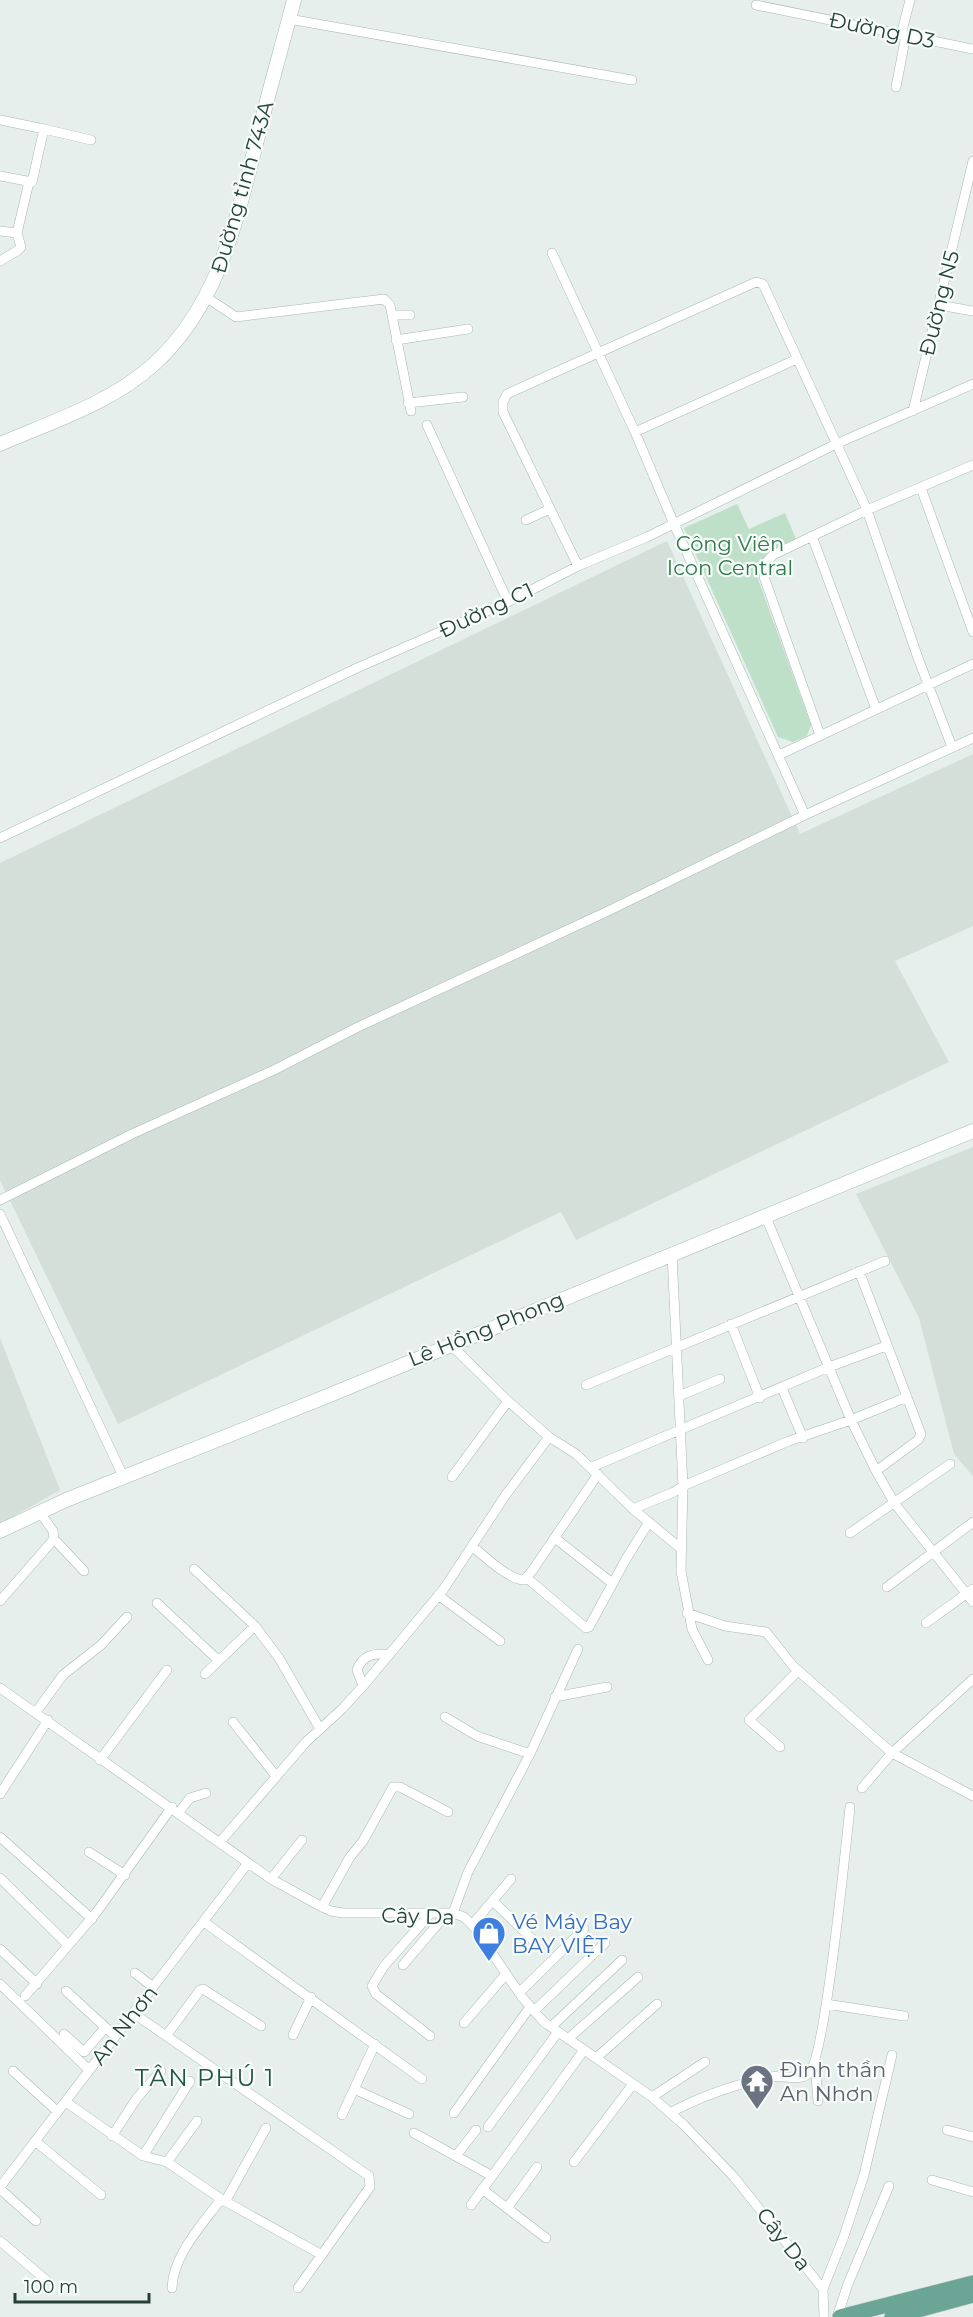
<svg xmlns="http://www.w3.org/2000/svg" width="973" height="2317" font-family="Montserrat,sans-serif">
  <rect width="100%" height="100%" fill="#e6efeb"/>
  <path fill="#d4dfda" d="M667 541 800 834 973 754V926L895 961 949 1062 576 1240 561 1212 118 1424 0 1180V863Z
    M973 1147V1476L954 1454 919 1318 856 1194Z
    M0 1338 60 1490 0 1524Z"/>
  <path fill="#bfe0c8" d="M737 504 749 529 785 513 796 539C773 549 760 550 758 579L811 725 807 736 793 742 778 737 684 528Z"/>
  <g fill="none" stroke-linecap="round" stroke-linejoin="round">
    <defs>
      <path id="minor" d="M756 5 973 49
        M289 19 632 80
        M901 35 910 0
        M896 87 906 35
        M0 120 44 129 32 182 0 176
        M44 129 91 140
        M0 231 17 233 21 247 17 251 0 261
        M17 233 29 182
        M552 253 635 432 674 524 805 815
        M206 297 236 317 384 299 390 305 411 411
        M939 305 973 311
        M392 315H410
        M396 340 468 329
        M408 403 463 397
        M913 411 973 161
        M427 425 508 602
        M635 432 797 359
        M921 488 973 632
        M526 520 550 509
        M812 536 876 709
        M578 566 503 412V402L507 394 756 282 763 284 867 510 973 465
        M820 735 764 577 765 564 773 555 867 510 918 658 952 747
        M779 755 973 664
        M0 838 357 668 508 602 578 566 647 537 836 444 973 384
        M0 1200 132 1134 274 1070 358 1027 606 912 805 815 973 738
        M0 1214 123 1476
        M765 1215 851 1420 876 1471 895 1504 973 1602
        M672 1254 683 1486 681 1571 692 1629 708 1660
        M859 1271 921 1434 918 1440 876 1471
        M731 1324 760 1398
        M450 1344 508 1401 549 1437 576 1454 633 1509 680 1548
        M586 1385 885 1261
        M782 1388 803 1438
        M679 1396 720 1379
        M592 1467 829 1367 886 1346
        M452 1477 508 1401
        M633 1509 674 1492 683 1486 789 1441 851 1420 907 1397
        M39 1511 53 1531 54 1539 84 1571
        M850 1533 950 1464
        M555 1538 612 1583
        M472 1546C484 1556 509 1580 524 1580L532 1571 598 1474
        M194 1569 255 1626
        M527 1578 586 1628 589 1627 626 1559 649 1522
        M887 1587 973 1522
        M438 1595 500 1641
        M0 1601 54 1539
        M157 1603 218 1660
        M687 1613 725 1626 766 1632 793 1666 892 1753 973 1796
        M926 1623 973 1589
        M205 1674 255 1626 279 1658 320 1729
        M363 1686 357 1670C362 1656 374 1652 388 1655
        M0 1688 271 1879 322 1907 331 1911 343 1913H453L464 1917 475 1928 522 1997 544 2022 652 2097 684 2125 734 2177 823 2289 824 2317
        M555 1697 607 1687
        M36 1712 63 1675 101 1645 127 1617
        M445 1717 477 1736 530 1754
        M233 1722 276 1776
        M780 1747 749 1720 798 1671
        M100 1760 167 1670
        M862 1788 892 1753 973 1679
        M0 1794 48 1720
        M179 1812 190 1798 206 1793
        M0 1837 92 1919
        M220 1842 306 1742 342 1709 363 1686 443 1590 507 1493 549 1437
        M89 1852 125 1875
        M0 1878 68 1945
        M271 1879 302 1840
        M493 1901 534 1941
        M322 1907 350 1857 363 1841 393 1787H400L448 1812
        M453 1913 468 1872 530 1754 578 1649
        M204 1922 422 2079
        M472 1925 511 1879
        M0 1949 37 1984
        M403 1965 447 1913
        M135 1973 153 1987
        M0 1984 89 2070
        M66 1991 115 2036
        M519 1993 584 1929
        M25 1996 96 1913 172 1807
        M826 2004 904 2016
        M534 2011 605 1943
        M133 2013 369 2176 370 2187 298 2288
        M464 2023 506 1974
        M551 2027 622 1960
        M64 2034 84 2052 105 2028
        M293 2035 311 1997
        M166 2036 200 1990 203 1989 261 2026
        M430 2036 376 1994 372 1986 384 1966 431 1913
        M568 2039 638 1977
        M596 2058 657 2004
        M815 2064 818 2101
        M13 2071 58 2112
        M354 2089 409 2114
        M652 2097 705 2062
        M66 2102 143 2156 167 2162 221 2199 322 2255
        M454 2113 530 2007
        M670 2113C701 2096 734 2085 769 2077 781 2074 799 2083 809 2073 825 2058 846 1844 850 1807
        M342 2115 375 2044
        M488 2127 558 2032
        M947 2130 973 2137
        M414 2133 492 2176
        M112 2136 137 2098 161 2071
        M35 2141 101 2195
        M143 2156 190 2081
        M456 2156 476 2130
        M167 2162 197 2121
        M574 2162 633 2084
        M932 2180 973 2192
        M0 2187 248 1863
        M0 2189 36 2221
        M482 2189 546 2238
        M225 2202 266 2128
        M471 2205 584 2050
        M507 2208 537 2167
        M0 2241 46 2280
        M172 2288C173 2255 202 2225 221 2199
        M823 2289 844 2236 864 2175 892 2055
        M837 2317 848 2284 889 2186"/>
      <path id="secondary" d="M0 444C51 422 111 403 153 365 219 306 237 218 258 136 269 91 282 46 294 0
        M0 1531 66 1500 320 1399 973 1131"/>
      <path id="primary" d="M840 2317 973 2283
        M892 2317 973 2295"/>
    </defs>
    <use href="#minor" stroke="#a8b8b2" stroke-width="10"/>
    <use href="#secondary" stroke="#a4bbb3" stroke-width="15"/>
    <use href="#primary" stroke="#c2cac8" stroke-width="16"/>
    <use href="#minor" stroke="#fff" stroke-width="9"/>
    <use href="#secondary" stroke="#fff" stroke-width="14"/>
    <use href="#primary" stroke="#6aa596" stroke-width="15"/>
  </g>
  <defs>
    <symbol id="shop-pin" viewBox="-11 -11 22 30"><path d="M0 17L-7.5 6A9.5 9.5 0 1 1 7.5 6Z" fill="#3f7fe0" stroke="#f7fbf9"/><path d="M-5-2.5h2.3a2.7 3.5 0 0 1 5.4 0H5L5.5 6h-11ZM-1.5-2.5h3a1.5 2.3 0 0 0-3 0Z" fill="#fff"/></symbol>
    <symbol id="temple-pin" viewBox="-11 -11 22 30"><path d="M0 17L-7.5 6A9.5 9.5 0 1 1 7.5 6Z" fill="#6b7280" stroke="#f7fbf9"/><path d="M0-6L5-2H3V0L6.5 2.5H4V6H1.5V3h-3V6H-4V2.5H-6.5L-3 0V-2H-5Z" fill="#fff"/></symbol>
  </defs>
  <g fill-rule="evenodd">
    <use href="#shop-pin" x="470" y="1914" width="38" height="52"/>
    <use href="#temple-pin" x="738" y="2062" width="38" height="52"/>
  </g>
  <g text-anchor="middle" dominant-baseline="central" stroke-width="4.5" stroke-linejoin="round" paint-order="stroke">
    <g font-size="21" fill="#24423a" stroke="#f7fbf9">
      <text transform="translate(882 30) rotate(12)">Đường D3</text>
      <text transform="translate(242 187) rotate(-74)">Đường tỉnh 743A</text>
      <text transform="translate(939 303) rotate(-76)">Đường N5</text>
      <text transform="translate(486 610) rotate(-25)">Đường C1</text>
      <text transform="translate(486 1329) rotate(-22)">Lê Hồng Phong</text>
      <text transform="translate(418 1916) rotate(2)">Cây Da</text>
      <text transform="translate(124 2025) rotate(-52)">An Nhơn</text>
      <text transform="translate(784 2239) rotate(52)">Cây Da</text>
    </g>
    <g font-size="21" fill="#2d7a4b" stroke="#f7fbf9">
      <text x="730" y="543">Công Viên<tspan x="730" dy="24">Icon Central</tspan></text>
    </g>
    <g font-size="21" fill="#366cbe" stroke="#f7fbf9" text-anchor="start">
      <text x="512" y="1921">Vé Máy Bay<tspan x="512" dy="24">BAY VIỆT</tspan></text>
    </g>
    <g font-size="21" fill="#5b616d" stroke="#f7fbf9" text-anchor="start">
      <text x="780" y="2069">Đình thần<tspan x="780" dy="24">An Nhơn</tspan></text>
    </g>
    <g font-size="24" letter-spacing="1.5" fill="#1f5548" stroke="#f7fbf9">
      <text x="205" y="2077">TÂN PHÚ 1</text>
    </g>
  </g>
  <path d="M15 2293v9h134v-9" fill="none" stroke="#24423a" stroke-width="3"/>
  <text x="24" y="2293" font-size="18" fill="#24423a" stroke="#f7fbf9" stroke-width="4.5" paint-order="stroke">100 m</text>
</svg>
